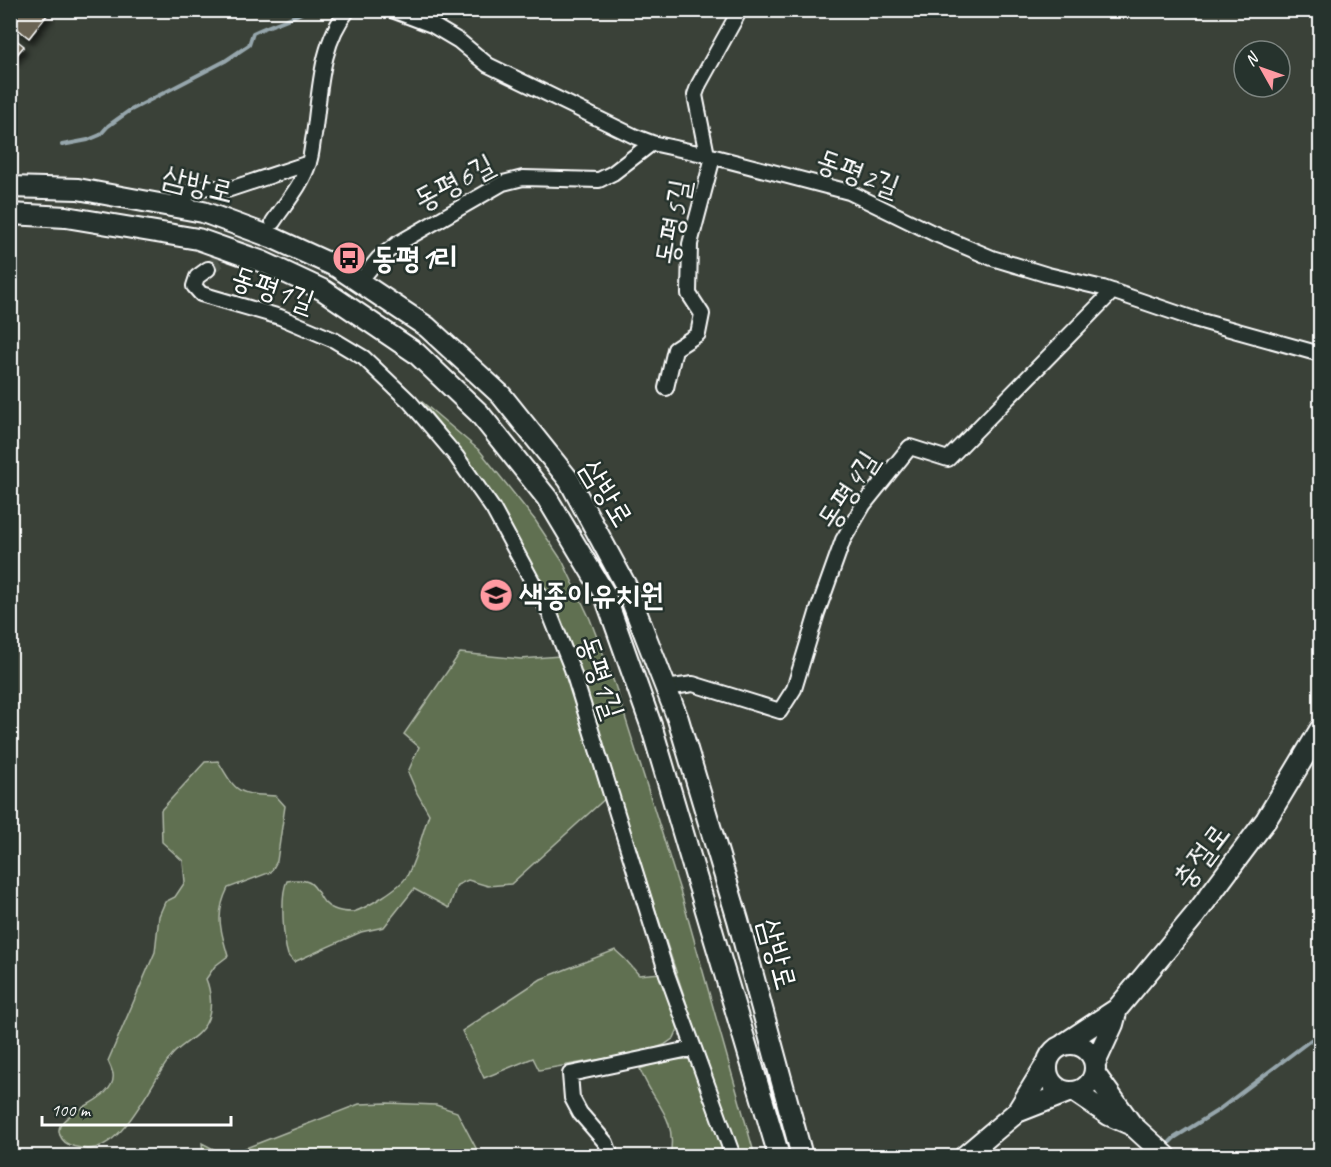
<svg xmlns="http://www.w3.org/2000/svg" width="1331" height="1167" font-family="Caveat,'Poor Story',sans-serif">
  <defs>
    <filter id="shadow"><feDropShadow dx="3.5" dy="6" stdDeviation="3" flood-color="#0009"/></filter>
  </defs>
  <rect width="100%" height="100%" fill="#3a4138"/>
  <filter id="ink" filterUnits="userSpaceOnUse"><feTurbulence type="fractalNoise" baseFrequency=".0167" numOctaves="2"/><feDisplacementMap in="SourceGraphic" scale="12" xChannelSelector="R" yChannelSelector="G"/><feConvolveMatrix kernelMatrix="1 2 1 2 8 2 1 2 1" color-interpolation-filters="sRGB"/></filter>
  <g filter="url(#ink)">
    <path fill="#607051" stroke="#b0b8a8" stroke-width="1.5" d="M421 401 480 451 535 520 563 562 590 619 615 685 682 897 755 1156H737L651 896 590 703 559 618 491 493 452 439Z
      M460 653 521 659 560 656 581 711 608 796 511 884 488 886 468 880 457 885 449 908 414 889 384 927 361 932 294 962C293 961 289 957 288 955 283 940 280 894 287 881 324 874 312 901 334 909 338 911 348 912 353 912 365 909 401 887 407 876 417 857 422 834 429 814L417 793 408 772 419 747 404 734Z
      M218 761C237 794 238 794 276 796L285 806 277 861 271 872 228 888C215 914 220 929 228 956L215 966 206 979C211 991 213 1011 206 1023 199 1037 183 1043 173 1054 151 1079 123 1157 81 1148 74 1147 66 1145 62 1139 43 1112 118 1105 113 1074 112 1070 110 1065 108 1061L155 952 159 916 165 902 175 897 185 882 183 861 162 842 161 810 205 762Z
      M615 950 625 959 639 975 661 973 678 1029 674 1038 664 1045 644 1052 539 1070 533 1058 484 1078 462 1031 541 979Z
      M691 1059 726 1156H670C678 1116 652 1102 640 1069L664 1060Z
      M387 1103 436 1105 457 1112 477 1150 478 1156H203L202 1143 221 1153H233L359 1104Z"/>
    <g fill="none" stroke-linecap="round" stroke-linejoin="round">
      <path stroke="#96a6ac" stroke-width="4" d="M62 145 88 140 100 135 108 126 129 111 225 61 249 45 253 33C271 24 289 20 307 10
        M1164 1148 1174 1138 1217 1111 1320 1033"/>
    </g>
    <path fill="#6a6352" stroke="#fff" stroke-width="1.5" filter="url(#shadow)" d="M10 10H51L29 38 10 23Z
      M10 35 24 46 10 63Z"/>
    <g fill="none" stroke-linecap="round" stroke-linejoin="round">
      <path stroke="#4e544c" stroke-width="14" stroke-dasharray="14 7" stroke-linecap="butt" d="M208 269 262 230"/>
      <defs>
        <path id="street" d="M392 10 432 25 459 41 488 65 636 137 652 143 707 155 849 192 933 233 992 258 1048 275 1103 288 1194 319 1320 354
          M707 155 695 95 699 84 740 10
          M168 206 194 191 207 187 227 190 309 163
          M273 222C285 204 303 184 309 162 312 154 312 144 314 135 320 94 320 43 348 10
          M208 269 197 277 194 286 201 294 280 317 334 340 364 358 410 402 456 456 493 509 550 614 572 669 667 974 733 1156
          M359 282 379 258 397 244 503 183 523 178 599 180 613 173 652 143
          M666 388 675 349 698 334 702 314 689 294 690 244 713 157
          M666 688 693 684 780 711 794 689 817 613 843 540 864 504 910 447 948 459 1113 291
          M611 1156 606 1143 580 1113 572 1098 570 1074 694 1048"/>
        <path id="secondary" d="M10 187 78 189 203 212 271 237 337 267 427 327 501 395 569 480 626 586 678 719 738 920 802 1156
          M10 214 66 217 198 239 263 262 323 290 416 353 479 413 547 498 604 593 651 725 779 1156
          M1047 1068a24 24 0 1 1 48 0a24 24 0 1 1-48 0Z
          M1064 1044 1117 1009 1195 915 1266 820 1320 730
          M1095 1063 1113 1024 1117 1009
          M1095 1074 1132 1125 1166 1156
          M1075 1092 1109 1115 1132 1125
          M1017 1112 1068 1092
          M965 1156 1017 1112 1047 1063"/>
      </defs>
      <use href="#street" stroke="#fff" stroke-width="18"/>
      <use href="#secondary" stroke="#fff" stroke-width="24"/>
      <use href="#street" stroke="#26332d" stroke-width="14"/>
      <use href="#secondary" stroke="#26332d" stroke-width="20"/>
    </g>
  </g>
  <defs>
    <symbol id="bus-disc" viewBox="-11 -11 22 22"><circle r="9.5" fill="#ff9aa2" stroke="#26332d"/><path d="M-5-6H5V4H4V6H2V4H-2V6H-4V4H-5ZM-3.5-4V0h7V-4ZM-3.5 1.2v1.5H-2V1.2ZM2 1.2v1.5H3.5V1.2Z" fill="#111"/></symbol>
    <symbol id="school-disc" viewBox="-11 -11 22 22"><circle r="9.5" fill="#ff9aa2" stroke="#26332d"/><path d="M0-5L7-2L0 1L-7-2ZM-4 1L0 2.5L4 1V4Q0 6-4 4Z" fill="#111"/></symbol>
  </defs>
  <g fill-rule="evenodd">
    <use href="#bus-disc" x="330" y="239" width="38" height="38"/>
    <use href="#school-disc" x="477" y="576" width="38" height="38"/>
  </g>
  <g text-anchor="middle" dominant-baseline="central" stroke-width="5" stroke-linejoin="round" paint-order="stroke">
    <g font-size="30" fill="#fff" stroke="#26332d">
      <text transform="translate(858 173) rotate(20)">동평2길</text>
      <text transform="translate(454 182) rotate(-28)">동평6길</text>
      <text transform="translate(198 184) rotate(14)">삼방로</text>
      <text transform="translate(673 222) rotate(-80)">동평5길</text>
      <text transform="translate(273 289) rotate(19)">동평1길</text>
      <text transform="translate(848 490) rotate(-57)">동평4길</text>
      <text transform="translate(607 493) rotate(59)">삼방로</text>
      <text transform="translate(601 677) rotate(71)">동평1길</text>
      <text transform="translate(1201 856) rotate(-53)">충절로</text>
      <text transform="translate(778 954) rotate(75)">삼방로</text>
    </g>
    <g font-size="30" font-weight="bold" fill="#fff" stroke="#26332d" text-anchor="start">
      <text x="372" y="258">동평1리</text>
      <text x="519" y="595">색종이유치원</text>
    </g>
  </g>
  <rect width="1331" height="1167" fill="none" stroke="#26332d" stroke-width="36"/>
  <rect x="18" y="18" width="1295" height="1131" fill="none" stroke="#fff" stroke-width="2" filter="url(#ink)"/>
  <g transform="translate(1262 69) rotate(310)"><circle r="28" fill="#26332d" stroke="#7d8581" stroke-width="1.5"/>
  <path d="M0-4.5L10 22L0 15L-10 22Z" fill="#ff9aa2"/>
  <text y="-9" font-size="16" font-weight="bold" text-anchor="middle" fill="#ffffff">N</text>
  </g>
  <path d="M42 1116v9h189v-9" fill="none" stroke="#ffffff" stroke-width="3"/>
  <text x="51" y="1116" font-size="18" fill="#ffffff" stroke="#26332d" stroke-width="4.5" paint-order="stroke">100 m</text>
</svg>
